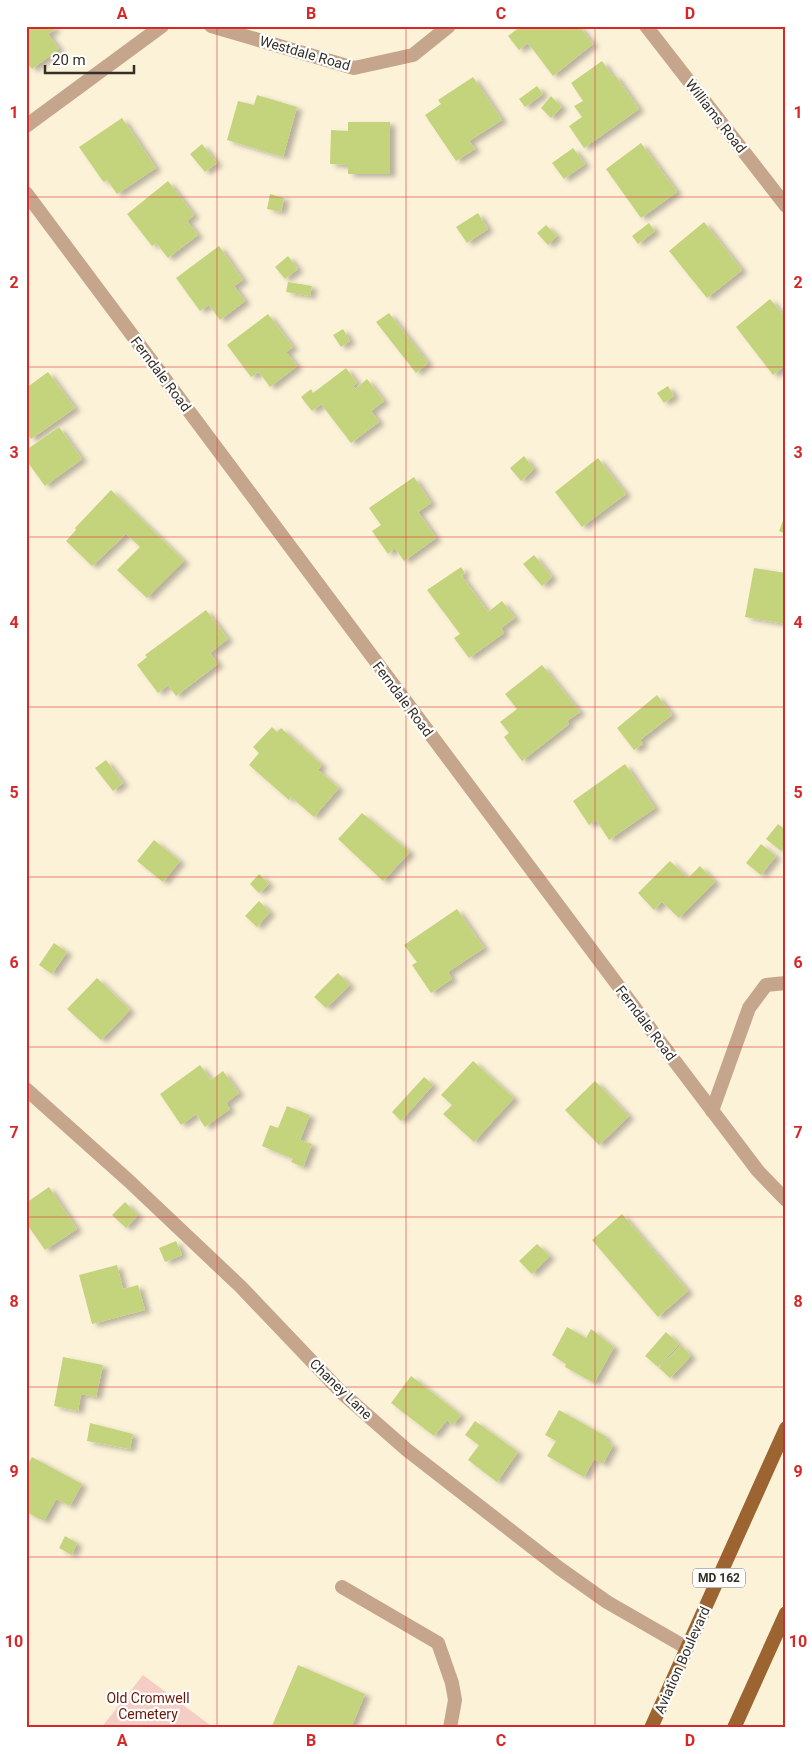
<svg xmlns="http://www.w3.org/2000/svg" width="812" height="1754" font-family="Roboto,sans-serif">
  <defs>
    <filter id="shadow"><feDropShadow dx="5.5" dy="3" stdDeviation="2.5" flood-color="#0004"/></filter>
  </defs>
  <rect width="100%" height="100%" fill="#fcf2d8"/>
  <path fill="#f4cec4" d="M143 1675 214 1728H101Z"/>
  <path fill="#c4d47b" filter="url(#shadow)" d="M26 26H53L55 29 48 34 59 49 32 69 26 62Z
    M521 26H579L593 44 553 76 528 43 519 50 508 36Z
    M602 61 613 77 615 75 639 109 584 148 569 126 582 117 574 106 583 101 571 83Z
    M473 77 502 120 469 141 475 149 456 161 425 115 441 104 438 100Z
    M537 86 543 94 525 107 519 99Z
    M257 95 297 107 283 157 227 140 238 101 254 105Z
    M551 96 562 107 551 118 541 108Z
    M122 118 156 168 117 194 107 180 104 182 102 180 79 147Z
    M348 122H390V174H348V165L330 164 331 130 348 131Z
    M641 143 677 192 641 218 606 169Z
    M202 144 217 163 205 172 190 154Z
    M573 148 585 164 564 179 552 163Z
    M168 181 194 215 187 221 198 235 168 258 156 243 152 246 127 214Z
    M270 194 284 198 281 212 267 209Z
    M478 213 488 229 467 243 456 227Z
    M704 222 742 270 707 298 669 251Z
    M649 223 655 231 638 244 632 236Z
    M546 225 557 236 548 245 537 233Z
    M219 246 243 280 234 286 245 301 220 320 209 305 200 311 176 278Z
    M288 256 298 269 285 279 275 267Z
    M288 282 312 286 310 296 286 292Z
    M770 299 786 318V365L773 375 736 327Z
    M389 313 428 363 416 373 376 322Z
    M268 314 293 347 286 352 297 366 270 387 259 372 251 377 227 345Z
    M343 329 350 341 341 347 333 335Z
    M346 368 357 383 353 386 355 389 367 379 384 401 371 411 379 422 351 443 321 404 312 411 301 397 311 389 313 393Z
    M48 372 75 408 31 439 26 432V388Z
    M668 386 674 396 664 403 657 393Z
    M59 427 82 459 45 486 26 460V450Z
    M524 456 534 469 521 481 510 468Z
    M598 458 626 494 582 527 555 492Z
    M414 477 431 503 418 512 436 538 404 561 395 548 388 554 372 531 381 525 369 508Z
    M111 490 184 561 147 598 117 570 140 547 126 534 92 566 66 541 76 530 75 528Z
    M786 513V534L779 531Z
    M534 555 552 577 542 586 523 564Z
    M461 567 465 573 461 575 488 612 502 601 515 618 501 628 504 633 469 658 454 638 460 634 427 590Z
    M754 568 786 573V624L745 617Z
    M206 610 228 639 210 653 218 664 176 696 168 685 158 693 137 665 147 657 145 655Z
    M542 665 580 712 567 721 569 724 522 761 504 737 509 733 500 722 517 709 505 694Z
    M657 695 672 715 640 740 643 744 634 750 617 728Z
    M272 727 277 732 281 728 322 765 318 770 339 788 314 817 291 797 289 800 249 765 259 753 253 747Z
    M106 760 123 783 113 791 95 768Z
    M625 764 655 808 609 840 596 820 589 825 573 801Z
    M362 813 410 852 383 881 338 839Z
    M778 824 786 830V845L781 851 766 839Z
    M154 840 180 861 163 882 137 861Z
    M761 844 776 856 761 875 746 863Z
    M670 861 688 878 700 866 715 882 679 918 662 902 654 910 638 893Z
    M259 874 269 884 259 893 250 884Z
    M259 901 270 912 257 927 245 916Z
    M457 909 484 948 448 972 452 979 431 993 412 965 417 962 404 945Z
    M54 943 67 952 52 974 39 965Z
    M338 973 350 985 326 1008 314 997Z
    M97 978 130 1010 101 1040 67 1009Z
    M473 1061 514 1098 474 1142 443 1114 452 1105 441 1095Z
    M200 1065 211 1080 223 1071 239 1093 226 1103 230 1109 205 1127 196 1114 181 1125 160 1094Z
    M424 1077 433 1085 401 1121 392 1112Z
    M595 1081 629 1116 599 1145 565 1110Z
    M287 1106 310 1115 300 1140 312 1144 303 1167 291 1162 293 1159 262 1146 270 1125 278 1128Z
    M49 1187 77 1229 45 1250 26 1223V1203Z
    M125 1202 138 1215 126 1228 112 1215Z
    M622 1214 688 1291 658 1317 592 1240Z
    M176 1241 182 1255 165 1262 159 1248Z
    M537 1244 550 1256 532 1274 519 1261Z
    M117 1265 123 1289 138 1285 145 1310 92 1324 79 1275Z
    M567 1327 586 1338 591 1329 614 1347 594 1383 565 1367 566 1364 552 1355Z
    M666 1332 679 1344 658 1367 645 1356Z
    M681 1345 691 1356 670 1378 659 1368Z
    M63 1357 103 1365 96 1397 81 1394 78 1411 54 1406Z
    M411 1376 461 1415 453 1425 447 1420 434 1436 391 1403Z
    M559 1410 607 1437 605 1440 613 1445 603 1464 594 1459 584 1477 547 1456 556 1441 545 1435Z
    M475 1421 518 1452 497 1482 468 1460 479 1445 465 1435Z
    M90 1423 133 1434 130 1449 87 1441Z
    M32 1457 82 1484 70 1506 56 1499 44 1521 26 1512V1467Z
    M65 1536 77 1543 72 1555 59 1548Z
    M298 1665 365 1694 351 1728H271Z"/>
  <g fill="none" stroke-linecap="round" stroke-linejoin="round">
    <path stroke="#c5a68c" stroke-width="14" d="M712 1111 749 1008 766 985 786 983
      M342 1587 438 1643 452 1683 455 1700 450 1728"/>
    <path stroke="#c5a68c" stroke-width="14" d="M211 26 354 68 413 55 449 26
      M646 26 786 206
      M26 126 162 26
      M26 193 664 1047 758 1171 786 1200
      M26 1089 129 1181 241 1287 342 1393 407 1450 559 1568 607 1602 687 1648"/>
    <path stroke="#9b6431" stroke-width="14" d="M651 1728 786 1428
      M734 1728 786 1613"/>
  </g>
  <path fill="none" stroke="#d62828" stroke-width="1" stroke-opacity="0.55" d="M217 26V1728M406 26V1728M595 26V1728M26 197H786M26 367H786M26 537H786M26 707H786M26 877H786M26 1047H786M26 1217H786M26 1387H786M26 1557H786"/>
  <g text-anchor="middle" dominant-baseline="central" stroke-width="4.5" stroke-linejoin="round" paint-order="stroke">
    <rect fill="#fff" stroke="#716e67" stroke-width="1" x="693" y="1568.5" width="52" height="19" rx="4"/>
    <g font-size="12" font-weight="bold" fill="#343026">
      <text x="719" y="1578">MD 162</text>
    </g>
    <g font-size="14" fill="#343026" stroke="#fff">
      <text transform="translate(305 53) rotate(16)">Westdale Road</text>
      <text transform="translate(716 116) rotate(52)">Williams Road</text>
      <text transform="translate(161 374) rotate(53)">Ferndale Road</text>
      <text transform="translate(403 699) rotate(53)">Ferndale Road</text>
      <text transform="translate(646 1023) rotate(53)">Ferndale Road</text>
      <text transform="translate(341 1389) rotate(44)">Chaney Lane</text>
      <text transform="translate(682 1660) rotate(-66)">Aviation Boulevard</text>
    </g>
    <g font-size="14" fill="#681906" stroke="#fff">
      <text x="148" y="1698">Old Cromwell<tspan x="148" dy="16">Cemetery</tspan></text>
    </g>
  </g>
  <rect width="812" height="1754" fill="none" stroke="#ffffff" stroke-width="55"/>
  <path d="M45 65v8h89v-8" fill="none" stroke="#343026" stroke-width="2.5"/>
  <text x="52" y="65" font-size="15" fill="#343026" stroke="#ffffff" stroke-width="4" paint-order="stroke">20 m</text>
  <rect x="28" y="28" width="756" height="1698" fill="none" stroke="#d62828" stroke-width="2"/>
  <g font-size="16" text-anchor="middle" font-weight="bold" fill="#d62828">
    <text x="122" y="19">A</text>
    <text x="311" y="19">B</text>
    <text x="501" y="19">C</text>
    <text x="690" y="19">D</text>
    <text x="14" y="118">1</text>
    <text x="798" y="118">1</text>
    <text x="14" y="288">2</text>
    <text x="798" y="288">2</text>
    <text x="14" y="458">3</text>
    <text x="798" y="458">3</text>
    <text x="14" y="628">4</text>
    <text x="798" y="628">4</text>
    <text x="14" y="798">5</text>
    <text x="798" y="798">5</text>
    <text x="14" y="968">6</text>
    <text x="798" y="968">6</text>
    <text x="14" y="1138">7</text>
    <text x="798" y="1138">7</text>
    <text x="14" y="1307">8</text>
    <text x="798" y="1307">8</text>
    <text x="14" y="1477">9</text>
    <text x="798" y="1477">9</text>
    <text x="14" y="1647">10</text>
    <text x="798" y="1647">10</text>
    <text x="122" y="1746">A</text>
    <text x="311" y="1746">B</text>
    <text x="501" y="1746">C</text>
    <text x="690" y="1746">D</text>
  </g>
</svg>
